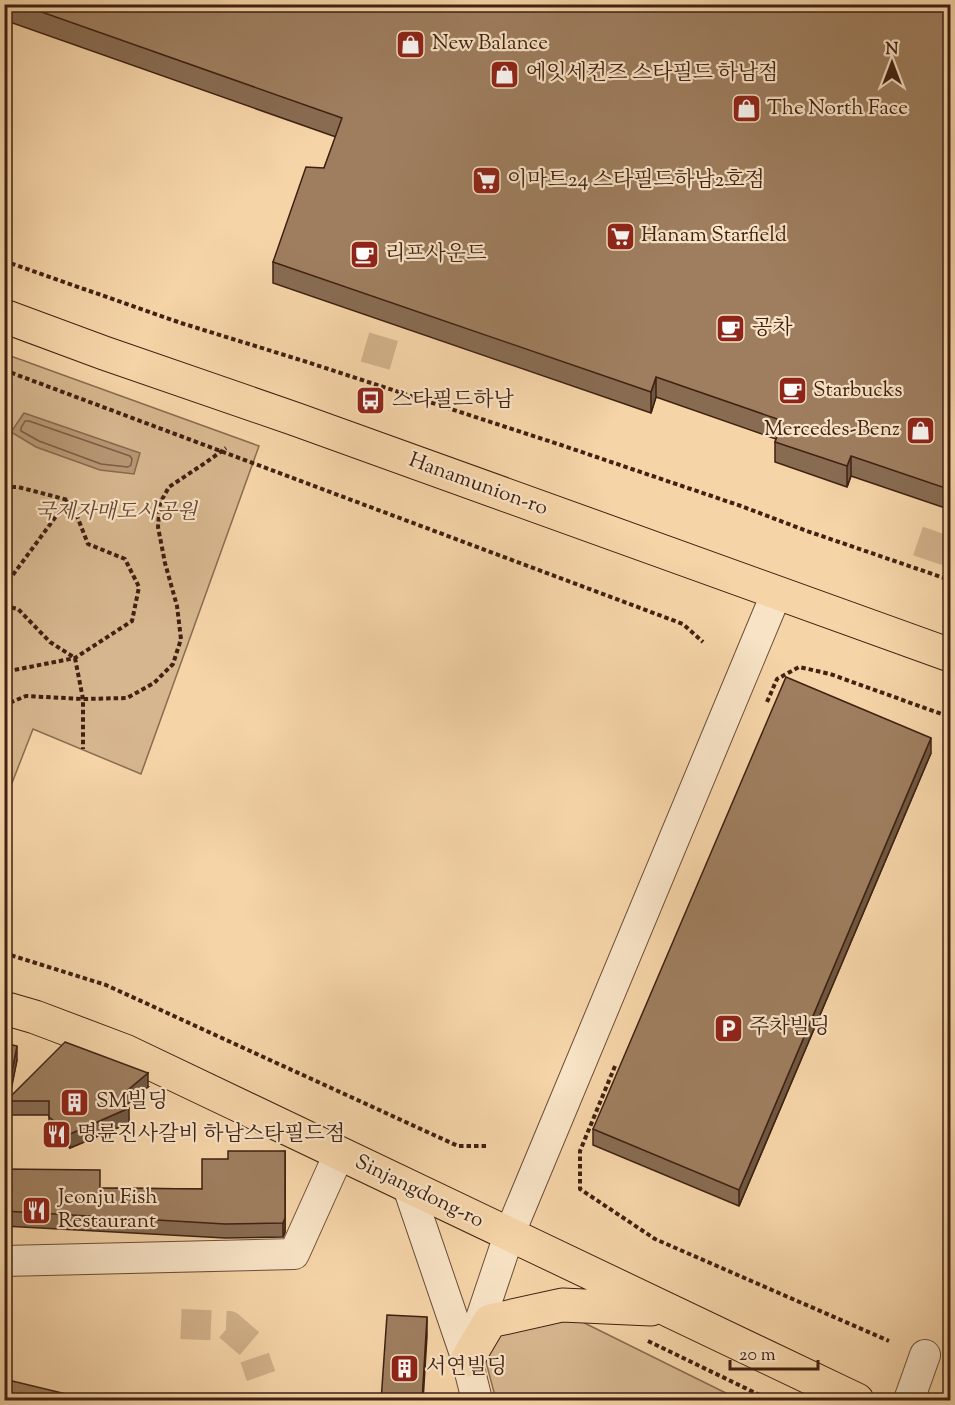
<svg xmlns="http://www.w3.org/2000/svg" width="955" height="1405" font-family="'Sorts Mill Goudy','Noto Serif KR',serif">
  <rect width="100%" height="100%" fill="#f5d4a7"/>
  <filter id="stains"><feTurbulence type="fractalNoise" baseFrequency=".00333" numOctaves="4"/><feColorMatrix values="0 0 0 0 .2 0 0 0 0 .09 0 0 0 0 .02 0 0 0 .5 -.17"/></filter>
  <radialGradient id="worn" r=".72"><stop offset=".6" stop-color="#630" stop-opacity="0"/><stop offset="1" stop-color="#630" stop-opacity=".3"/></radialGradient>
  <path fill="#d6b68e" stroke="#8b6c50" stroke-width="1.5" d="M5 354 259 446 141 774 33 729 5 801Z
    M540 1301 740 1400H496L486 1362 485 1339Z"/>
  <path fill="#b79774" stroke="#87684d" stroke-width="1.5" d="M24 413 140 453 134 474 100 470 36 447 11 432Z"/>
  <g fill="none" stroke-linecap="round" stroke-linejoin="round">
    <path stroke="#7c5c43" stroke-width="1.5" d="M25 421H29L130 456 132 459 131 465 128 467 101 464 39 441 21 431V428Z"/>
    <path stroke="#d1b089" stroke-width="30" stroke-dasharray="30 15" stroke-linecap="butt" d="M365 347 399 357
      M918 541 950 552
      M181 1324 229 1326 250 1344 261 1376"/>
    <defs>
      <path id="minor" d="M408 1187 467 1360
        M4 1261 294 1254 339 1154
        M477 1400 467 1360 509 1235 777 592
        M909 1400 925 1355"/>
      <path id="major" d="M4 316 104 353 295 419 950 655
        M4 1008 35 1017 125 1051 857 1400
        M467 1360 490 1321 562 1305 651 1309"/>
    </defs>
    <use href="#minor" stroke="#6d4e37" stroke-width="32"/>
    <use href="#major" stroke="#402112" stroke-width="35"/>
    <path stroke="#402112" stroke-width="4" stroke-dasharray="4.5 3" stroke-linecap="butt" d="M4 261 181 323 307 362 561 445 741 506 807 531 950 580
      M4 370 683 624 703 642
      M4 487H18L68 500 75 511 88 544 125 559 139 587 132 621 75 658 4 672
      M4 587 68 500
      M4 606 18 609 50 642 75 658 83 699V749
      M767 702 777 679 799 667 830 674 950 717
      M4 707 9 703 26 696 83 699 127 698 154 683 173 664 181 639 177 606 165 563 158 527 160 503 169 487 205 463 226 448
      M4 953 106 985 458 1146H489
      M615 1066 580 1151V1189L655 1239 889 1341
      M648 1341 770 1400"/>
    <use href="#minor" stroke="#f8e3c6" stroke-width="30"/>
    <use href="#major" stroke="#f5d4a7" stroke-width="33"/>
  </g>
  <path fill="#886c52" stroke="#402112" stroke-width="1.5" d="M4 4H951V510L851 476 847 487 775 462V442L776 439 656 397 651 413 273 283V262L324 168 336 137 4 20Z
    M931 753 739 1206 593 1145V1129Z
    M4 1043 17 1060 9 1097 148 1087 127 1104 129 1123 70 1148 49 1131V1115H6L4 1122Z
    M285 1151V1232L283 1237 225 1238 4 1226V1169L100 1188 202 1189 228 1159Z"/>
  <path fill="#6f5842" stroke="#402112" stroke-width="1.5" d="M656 377V397L651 413V392Z
    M851 456V476L847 487V466Z
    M931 738V753L739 1206V1190Z
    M17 1046V1060L9 1101H6Z
    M148 1073V1087L123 1108V1094Z
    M6 1101V1115L4 1122V1108Z
    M129 1108V1123L70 1148V1134Z
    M285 1151V1232L283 1237V1223Z
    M427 1317V1336L423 1401H422Z"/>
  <path fill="#9e7e5f" stroke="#402112" stroke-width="1.5" d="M19 4H951V490L851 456 847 466 775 442 783 421 656 377 651 392 273 262 306 167 324 168 342 118Z
    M786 677 931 738 739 1190 593 1129Z
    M65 1042 148 1073 123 1094 129 1108 70 1134 49 1117V1101H6L4 1108V1043L17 1046 6 1101Z
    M228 1151H285V1218L283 1223 225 1224 4 1211V1169L100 1170V1188L202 1189V1159H228Z
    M387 1315 427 1317 422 1401H381Z
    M4 1379 95 1401H4Z"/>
  <defs>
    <symbol id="shop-square" viewBox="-11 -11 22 22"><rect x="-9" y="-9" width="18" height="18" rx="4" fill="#8f2418" stroke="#f8e3c6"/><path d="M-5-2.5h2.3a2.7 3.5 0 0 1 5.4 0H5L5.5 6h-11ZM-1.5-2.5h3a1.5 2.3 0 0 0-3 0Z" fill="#fff"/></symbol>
    <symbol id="supermarket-square" viewBox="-11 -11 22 22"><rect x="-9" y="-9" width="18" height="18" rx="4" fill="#8f2418" stroke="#f8e3c6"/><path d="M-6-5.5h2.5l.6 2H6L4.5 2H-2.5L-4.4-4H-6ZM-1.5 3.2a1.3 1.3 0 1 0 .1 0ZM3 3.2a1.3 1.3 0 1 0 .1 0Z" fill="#fff"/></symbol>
    <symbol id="cafe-square" viewBox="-11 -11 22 22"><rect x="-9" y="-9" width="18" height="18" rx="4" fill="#8f2418" stroke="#f8e3c6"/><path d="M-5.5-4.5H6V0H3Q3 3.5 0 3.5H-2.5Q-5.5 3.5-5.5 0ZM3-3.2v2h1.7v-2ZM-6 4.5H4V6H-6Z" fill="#fff"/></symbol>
    <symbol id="bus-square" viewBox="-11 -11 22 22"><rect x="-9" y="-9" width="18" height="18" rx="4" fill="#8f2418" stroke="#f8e3c6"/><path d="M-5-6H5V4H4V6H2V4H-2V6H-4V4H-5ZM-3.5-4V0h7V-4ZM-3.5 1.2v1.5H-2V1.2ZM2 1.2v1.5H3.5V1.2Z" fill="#fff"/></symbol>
    <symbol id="parking-square" viewBox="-11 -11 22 22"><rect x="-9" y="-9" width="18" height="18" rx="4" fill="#8f2418" stroke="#f8e3c6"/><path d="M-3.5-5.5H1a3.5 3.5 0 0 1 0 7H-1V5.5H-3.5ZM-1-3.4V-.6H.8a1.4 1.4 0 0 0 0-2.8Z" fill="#fff"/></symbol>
    <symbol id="building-square" viewBox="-11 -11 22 22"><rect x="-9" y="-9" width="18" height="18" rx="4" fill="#8f2418" stroke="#f8e3c6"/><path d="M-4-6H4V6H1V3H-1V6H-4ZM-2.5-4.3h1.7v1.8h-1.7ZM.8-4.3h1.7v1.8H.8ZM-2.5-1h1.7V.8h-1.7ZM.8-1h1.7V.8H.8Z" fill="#fff"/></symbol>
    <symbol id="restaurant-square" viewBox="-11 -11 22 22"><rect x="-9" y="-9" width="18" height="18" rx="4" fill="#8f2418" stroke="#f8e3c6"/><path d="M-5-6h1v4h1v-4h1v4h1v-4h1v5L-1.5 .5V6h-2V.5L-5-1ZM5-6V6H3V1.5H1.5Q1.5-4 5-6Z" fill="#fff"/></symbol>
  </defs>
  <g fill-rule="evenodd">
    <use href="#shop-square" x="394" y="28" width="33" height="33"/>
    <use href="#shop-square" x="488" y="58" width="33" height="33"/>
    <use href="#shop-square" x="730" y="92" width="33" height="33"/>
    <use href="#supermarket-square" x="470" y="164" width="33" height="33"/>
    <use href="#supermarket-square" x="604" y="220" width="33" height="33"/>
    <use href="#cafe-square" x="348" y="238" width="33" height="33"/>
    <use href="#cafe-square" x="714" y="312" width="33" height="33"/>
    <use href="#cafe-square" x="776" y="374" width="33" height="33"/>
    <use href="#bus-square" x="354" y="384" width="33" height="33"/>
    <use href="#shop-square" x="904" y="414" width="33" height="33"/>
    <use href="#parking-square" x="712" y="1012" width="33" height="33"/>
    <use href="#building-square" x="58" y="1086" width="33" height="33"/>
    <use href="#restaurant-square" x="40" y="1118" width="33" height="33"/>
    <use href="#restaurant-square" x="20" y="1194" width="33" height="33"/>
    <use href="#building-square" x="388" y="1352" width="33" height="33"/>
  </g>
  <g text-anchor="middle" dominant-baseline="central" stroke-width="4.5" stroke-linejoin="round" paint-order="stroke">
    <g font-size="21" fill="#402112" stroke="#f8e3c6" text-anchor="start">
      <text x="432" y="44">New Balance</text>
      <text x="526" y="74">에잇세컨즈 스타필드 하남점</text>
      <text x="767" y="109">The North Face</text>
      <text x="507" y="181">이마트24 스타필드하남2호점</text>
      <text x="641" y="236">Hanam Starfield</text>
      <text x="385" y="255">리프사운드</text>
      <text x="752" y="329">공차</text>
      <text x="813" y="391">Starbucks</text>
      <text x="392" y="401">스타필드하남</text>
      <text x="900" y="430" text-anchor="end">Mercedes-Benz</text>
      <text x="749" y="1028">주차빌딩</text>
      <text x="96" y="1102">SM빌딩</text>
      <text x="77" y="1135">명륜진사갈비 하남스타필드점</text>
      <text x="58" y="1198">Jeonju Fish<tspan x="58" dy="24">Restaurant</tspan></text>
      <text x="426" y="1368">서연빌딩</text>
    </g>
    <g font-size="21" fill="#402112" stroke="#f8e3c6">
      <text transform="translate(478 485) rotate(20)">Hanamunion-ro</text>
      <text transform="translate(419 1192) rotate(26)">Sinjangdong-ro</text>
    </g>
    <g font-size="21" font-style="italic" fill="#664631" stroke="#f8e3c6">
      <text x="116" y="513">국제자매도시공원</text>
    </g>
  </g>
  <rect width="955" height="1405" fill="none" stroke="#f5d4a7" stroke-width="24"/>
  <rect x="6" y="6" width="943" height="1393" fill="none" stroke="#402112" stroke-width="3"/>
  <rect x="12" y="12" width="931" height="1381" fill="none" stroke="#402112" stroke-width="1.5"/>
  <g transform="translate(892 63)" stroke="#f8e3c6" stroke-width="4.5" paint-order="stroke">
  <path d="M0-4.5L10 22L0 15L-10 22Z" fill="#402112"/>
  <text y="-9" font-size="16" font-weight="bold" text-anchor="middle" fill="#402112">N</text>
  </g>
  <path d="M730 1360v9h88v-9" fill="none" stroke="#402112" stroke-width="3"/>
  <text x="739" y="1360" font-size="18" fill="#402112" stroke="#f8e3c6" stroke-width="4.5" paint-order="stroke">20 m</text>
  <rect width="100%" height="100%" filter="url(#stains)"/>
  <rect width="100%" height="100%" fill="url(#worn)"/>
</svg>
